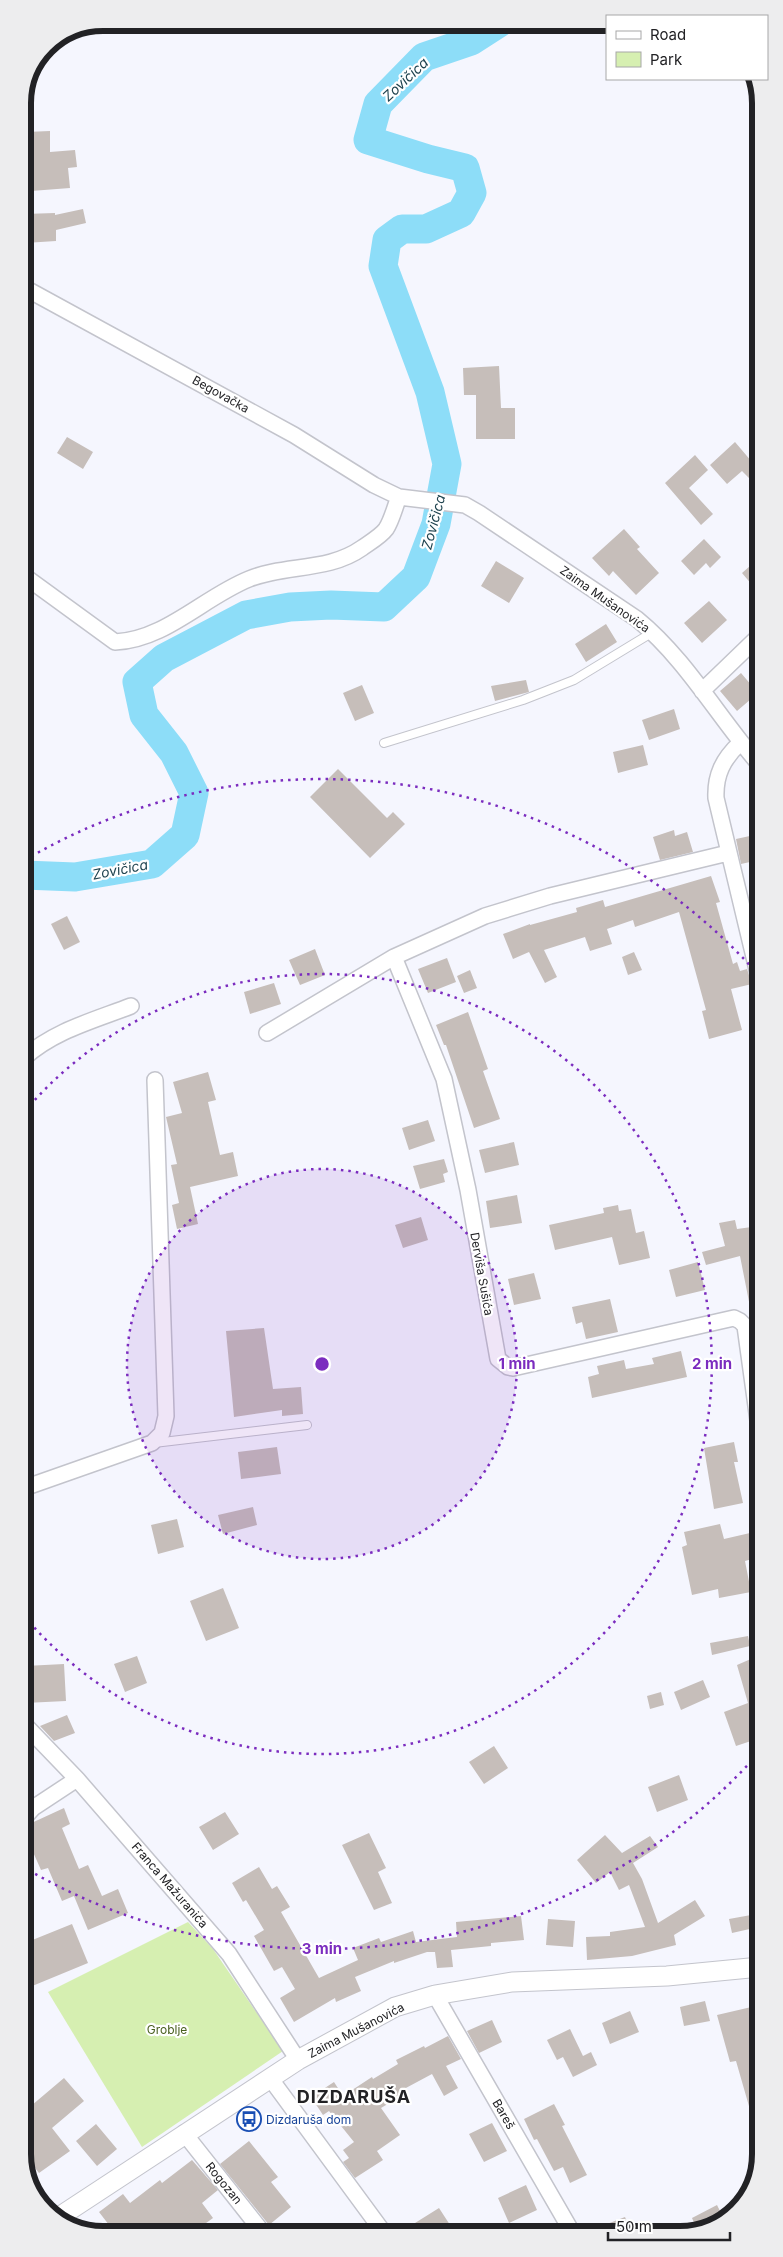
<svg xmlns="http://www.w3.org/2000/svg" width="783" height="2257" font-family="Inter,sans-serif">
  <rect width="100%" height="100%" fill="#f5f6fe"/>
  <path fill="#d6efb1" d="M188 1922 213 1949 283 2051 142 2147 48 1992Z"/>
  <g fill="none" stroke-linecap="round" stroke-linejoin="round">
    <path stroke="#8dddf8" stroke-width="29" d="M24 875 75 877 152 864 185 835 194 793 174 753 144 715 137 682 164 658 246 615 290 607 331 605 384 607 416 577 436 524 447 464 430 392 383 266 387 240 402 229H426L461 213 472 193 465 168 428 159 368 140 378 104 424 57 471 41 499 23"/>
  </g>
  <path fill="#c6beba" d="M50 131V152L75 150 77 167 68 168 70 188 31 191 26 132Z
    M83 209 86 223 56 230V241L25 243 24 214 55 213V215Z
    M499 366 501 408H515V439H476V395H464L463 368Z
    M67 437 93 452 83 469 57 453Z
    M735 442 758 469 749 478 742 471 727 484 710 465Z
    M695 455 708 470 689 488 713 514 701 525 665 483Z
    M624 529 640 547 637 549 659 573 636 595 613 571 609 576 592 558Z
    M704 539 721 557 710 568 706 563 694 575 681 561Z
    M758 559V592L742 573Z
    M496 561 524 578 509 603 481 586Z
    M709 601 727 620 702 643 684 623Z
    M606 624 617 642 586 662 575 644Z
    M741 673 758 693 737 711 720 691Z
    M526 680 529 692 495 701 491 686Z
    M362 685 374 713 355 721 343 693Z
    M674 709 680 729 649 740 642 720Z
    M643 745 648 765 618 773 613 752Z
    M338 769 387 818 393 812 405 824 370 858 310 797Z
    M674 830 675 836 687 832 693 852 660 860 653 837Z
    M759 834V860L741 864 736 839Z
    M711 876 720 902 716 903 733 964 737 962 740 971 747 969 752 984 731 989 742 1030 709 1039 702 1011 706 1010 679 912 635 927 633 920 607 929 612 944 590 951 585 937 544 950 557 977 545 983 529 952 513 959 503 934 530 924V925L577 912 576 908 603 900 605 907Z
    M67 916 80 942 64 950 51 924Z
    M315 949 325 975 300 985 289 960Z
    M634 952 642 970 628 975 622 957Z
    M447 958 456 982 428 993 418 969Z
    M470 970 477 988 464 993 457 976Z
    M274 983 281 1004 250 1014 244 992Z
    M468 1012 488 1069 483 1071 500 1119 474 1128 446 1045H444L436 1025Z
    M208 1072 216 1100 208 1102 220 1155 233 1152 238 1176 190 1187 198 1224 177 1229 172 1205 179 1203 171 1165 177 1164 166 1117 182 1113 173 1082Z
    M428 1120 435 1141 409 1150 402 1128Z
    M514 1142 519 1165 485 1173 479 1150Z
    M444 1159 448 1172 443 1174 445 1182 420 1189 413 1166Z
    M517 1195 522 1223 490 1228 486 1201Z
    M618 1205 619 1211 631 1209 636 1233 644 1231 650 1258 619 1265 612 1237 555 1250 549 1225 604 1213 603 1208Z
    M421 1217 428 1240 403 1248 395 1225Z
    M735 1220 737 1229 759 1226V1321L753 1322 740 1256 706 1265 702 1252 725 1246 719 1223Z
    M698 1262 705 1290 676 1297 669 1270Z
    M534 1273 541 1299 514 1305 508 1279Z
    M610 1299 618 1332 586 1339 582 1322 576 1324 572 1307Z
    M264 1328 273 1389 301 1387 303 1414 282 1416V1410L234 1417 226 1331Z
    M681 1351 687 1377 592 1398 588 1377 599 1374 597 1366 624 1360 626 1369 654 1364 652 1358Z
    M734 1442 738 1462H734L743 1503 714 1509 704 1448Z
    M277 1447 281 1474 241 1479 238 1452Z
    M253 1507 257 1525 223 1534 218 1515Z
    M177 1519 184 1547 158 1554 151 1525Z
    M720 1524 724 1539 750 1533 756 1558 745 1561 751 1592 719 1598 718 1589 692 1595 682 1547 687 1545 684 1532Z
    M223 1588 239 1628 206 1641 190 1601Z
    M748 1636 750 1646 712 1655 710 1643Z
    M760 1655V1738L736 1746 724 1712 748 1703 737 1665Z
    M137 1656 147 1683 125 1692 114 1664Z
    M64 1664 66 1701 25 1703V1666Z
    M703 1680 710 1697 681 1710 674 1692Z
    M661 1692 664 1705 650 1709 647 1696Z
    M67 1715 75 1733 54 1741 40 1726Z
    M494 1746 508 1768 484 1784 469 1762Z
    M679 1775 688 1800 657 1812 648 1787Z
    M64 1808 70 1824 62 1828 79 1869 88 1865 102 1896 118 1889 128 1913 88 1930 74 1896 62 1901 48 1868 41 1870 25 1834V1826Z
    M225 1812 239 1834 213 1850 199 1827Z
    M369 1833 386 1868 378 1872 392 1903 374 1910 342 1845Z
    M605 1835 622 1853 650 1836 658 1847 633 1863 642 1879 658 1923 695 1900 705 1916 674 1935 676 1945 632 1956 587 1960 586 1937 610 1936V1932L645 1927 629 1885 619 1890 610 1872 596 1883 577 1860Z
    M259 1867 272 1889 277 1886 290 1907 281 1912 319 1978 358 1960 353 1948 379 1938 381 1942 413 1931 416 1942 457 1937 456 1922 521 1916 524 1940 491 1943V1946L451 1950 453 1967 437 1968 435 1952H427L394 1963V1961L355 1977 361 1991 336 2002 335 1998 294 2022 280 1998 295 1989 282 1967 274 1971 254 1936 264 1930 246 1900 243 1902 232 1883Z
    M751 1915 754 1928 732 1933 729 1919Z
    M548 1919 575 1921 573 1947 546 1945Z
    M72 1924 88 1963 25 1989V1943Z
    M705 2001 710 2021 684 2026 680 2007Z
    M760 2005V2134H757L736 2061 730 2062 717 2015Z
    M630 2011 639 2032 610 2044 602 2023Z
    M492 2020 502 2042 479 2053 467 2031Z
    M570 2029 583 2056 591 2052 597 2065 573 2077 563 2057 557 2060 547 2040Z
    M448 2036 461 2059 446 2066 458 2088 444 2096 432 2074 404 2089 406 2093 381 2108 400 2135 377 2151 383 2160 355 2178 343 2162 349 2158 343 2150 354 2142 329 2111 323 2115 311 2097 334 2082 343 2096 372 2077 373 2079 398 2064 396 2060 424 2046 425 2048Z
    M64 2078 84 2101 52 2128 70 2151 39 2173 25 2155V2111Z
    M554 2104 565 2125 562 2126 587 2175 570 2183 563 2167 554 2171 537 2139 534 2140 524 2119Z
    M492 2123 507 2151 484 2162 469 2134Z
    M96 2124 117 2149 97 2166 76 2141Z
    M249 2141 278 2177 271 2182 291 2207 269 2225 220 2164Z
    M192 2160 218 2190 202 2203 213 2218 191 2234H172L164 2223 150 2234H98L109 2225 99 2212 123 2194 130 2203 160 2180 162 2183Z
    M526 2185 537 2210 509 2223 498 2198Z
    M717 2205 723 2217 698 2232 692 2218Z
    M439 2208 452 2228 444 2233H421L415 2223Z
    M625 2217 631 2232H590L589 2231Z"/>
  <g fill="none" stroke-linecap="round" stroke-linejoin="round">
    <defs>
      <path id="service" d="M384 743 523 700 574 680 653 632
        M154 1443 307 1425"/>
      <path id="minor" d="M23 287 294 435 374 485 399 497 465 505 479 513 637 619C686 659 718 717 759 764
        M23 575 115 642C165 640 204 597 249 579 285 564 328 572 362 548 369 543 381 536 386 529 392 520 395 506 399 497
        M702 691 758 637
        M740 743C723 759 715 775 716 798L759 978
        M394 957 444 1079 468 1190 498 1359 508 1367 513 1368 734 1318 740 1321 745 1326 760 1435
        M267 1033 394 957 485 916 550 896 728 853
        M24 1058C53 1031 95 1020 131 1006
        M24 1488 152 1443 162 1433 166 1416 155 1080
        M25 1725 77 1779 229 1954 298 2060
        M25 1817 33 1808 77 1779
        M435 1995 572 2232
        M270 2078 384 2233
        M184 2133 264 2234"/>
      <path id="tertiary" d="M56 2219 298 2060 395 2007 435 1995 512 1982 667 1976 760 1967"/>
    </defs>
    <use href="#service" stroke="#c3c4cc" stroke-width="10"/>
    <use href="#minor" stroke="#c3c4cc" stroke-width="18"/>
    <use href="#tertiary" stroke="#c3c4cc" stroke-width="21"/>
    <use href="#service" stroke="#fff" stroke-width="8"/>
    <use href="#minor" stroke="#fff" stroke-width="15"/>
    <use href="#tertiary" stroke="#fff" stroke-width="19"/>
  </g>
  <circle cx="322" cy="1364" r="195" fill="#7b2cbf" fill-opacity=".12"/>
  <g fill="none" stroke="#7b2cbf" stroke-width="2.5" stroke-dasharray="2.5 5">
    <circle cx="322" cy="1364" r="195"/>
    <path d="M25 1111A390 390 0 1 1 25 1617"/>
    <path d="M757 1755A585 585 0 0 1 25 1868M25 860A585 585 0 0 1 757 973"/>
  </g>
  <defs>
    <symbol id="bus-ring" viewBox="-11 -11 22 22"><circle r="9.5" fill="#fff" stroke="#1a4fb4" stroke-width="1.5"/><path d="M-5-6H5V4H4V6H2V4H-2V6H-4V4H-5ZM-3.5-4V0h7V-4ZM-3.5 1.2v1.5H-2V1.2ZM2 1.2v1.5H3.5V1.2Z" fill="#1a4fb4"/></symbol>
  </defs>
  <g fill-rule="evenodd">
    <use href="#bus-ring" x="235" y="2105" width="28" height="28"/>
  </g>
  <g text-anchor="middle" dominant-baseline="central" stroke-width="4.5" stroke-linejoin="round" paint-order="stroke">
    <g font-size="12" fill="#222225" stroke="#fff">
      <text transform="translate(221 394) rotate(29)">Begovačka</text>
      <text transform="translate(605 599) rotate(35)">Zaima Mušanovića</text>
      <text transform="translate(482 1274) rotate(80)">Derviša Sušića</text>
      <text transform="translate(170 1885) rotate(49)">Franca Mažuranića</text>
      <text transform="translate(356 2030) rotate(-27)">Zaima Mušanovića</text>
      <text transform="translate(504 2114) rotate(60)">Bareš</text>
      <text transform="translate(224 2183) rotate(51)">Rogozan</text>
    </g>
    <g font-size="12" fill="#495f1f" stroke="#fff">
      <text x="167" y="2029">Groblje</text>
    </g>
    <g font-size="12" fill="#164399" stroke="#fff" text-anchor="start">
      <text x="266" y="2119">Dizdaruša dom</text>
    </g>
    <g font-size="14" font-style="italic" fill="#204450" stroke="#fff">
      <text transform="translate(405 79) rotate(-43)">Zovičica</text>
      <text transform="translate(433 522) rotate(-75)">Zovičica</text>
      <text transform="translate(120 869) rotate(-11)">Zovičica</text>
    </g>
    <g font-size="18" font-weight="bold" letter-spacing="1" fill="#222225" stroke="#fff">
      <text x="354" y="2096">DIZDARUŠA</text>
    </g>
  </g>
  <path d="M0 0H783V2257H0ZM103 31H680A72 72 0 0 1 752 103V2154A72 72 0 0 1 680 2226H103A72 72 0 0 1 31 2154V103A72 72 0 0 1 103 31Z" fill="#ededee" fill-rule="evenodd"/>
  <path fill="none" stroke="#222225" stroke-width="6" d="M103 31H680A72 72 0 0 1 752 103V2154A72 72 0 0 1 680 2226H103A72 72 0 0 1 31 2154V103A72 72 0 0 1 103 31Z"/>
  <circle cx="322" cy="1364" r="8" fill="#7b2cbf" stroke="#fff" stroke-width="2.5"/>
  <g font-size="15" text-anchor="middle" font-weight="bold" fill="#7b2cbf" stroke="#fff" stroke-width="4.5" stroke-linejoin="round" paint-order="stroke">
    <text x="517" y="1369">1 min</text>
    <text x="712" y="1369">2 min</text>
    <text x="322" y="1954">3 min</text>
  </g>
  <rect x="606" y="15" width="162" height="65" fill="#ffffff" stroke="#a7a7a8"/>
  <rect x="616" y="31" width="25" height="8" fill="#ffffff" stroke="#a7a7a8"/>
  <text x="650" y="40" font-size="15" fill="#222225">Road</text>
  <rect x="616" y="52" width="25" height="15" fill="#d6efb1" stroke="#a7a7a8"/>
  <text x="650" y="65" font-size="15" fill="#222225">Park</text>
  <path d="M608 2232v8h122v-8" fill="none" stroke="#222225" stroke-width="2.5"/>
  <text x="616" y="2232" font-size="15" fill="#222225" stroke="#ffffff" stroke-width="4" paint-order="stroke">50 m</text>
</svg>
